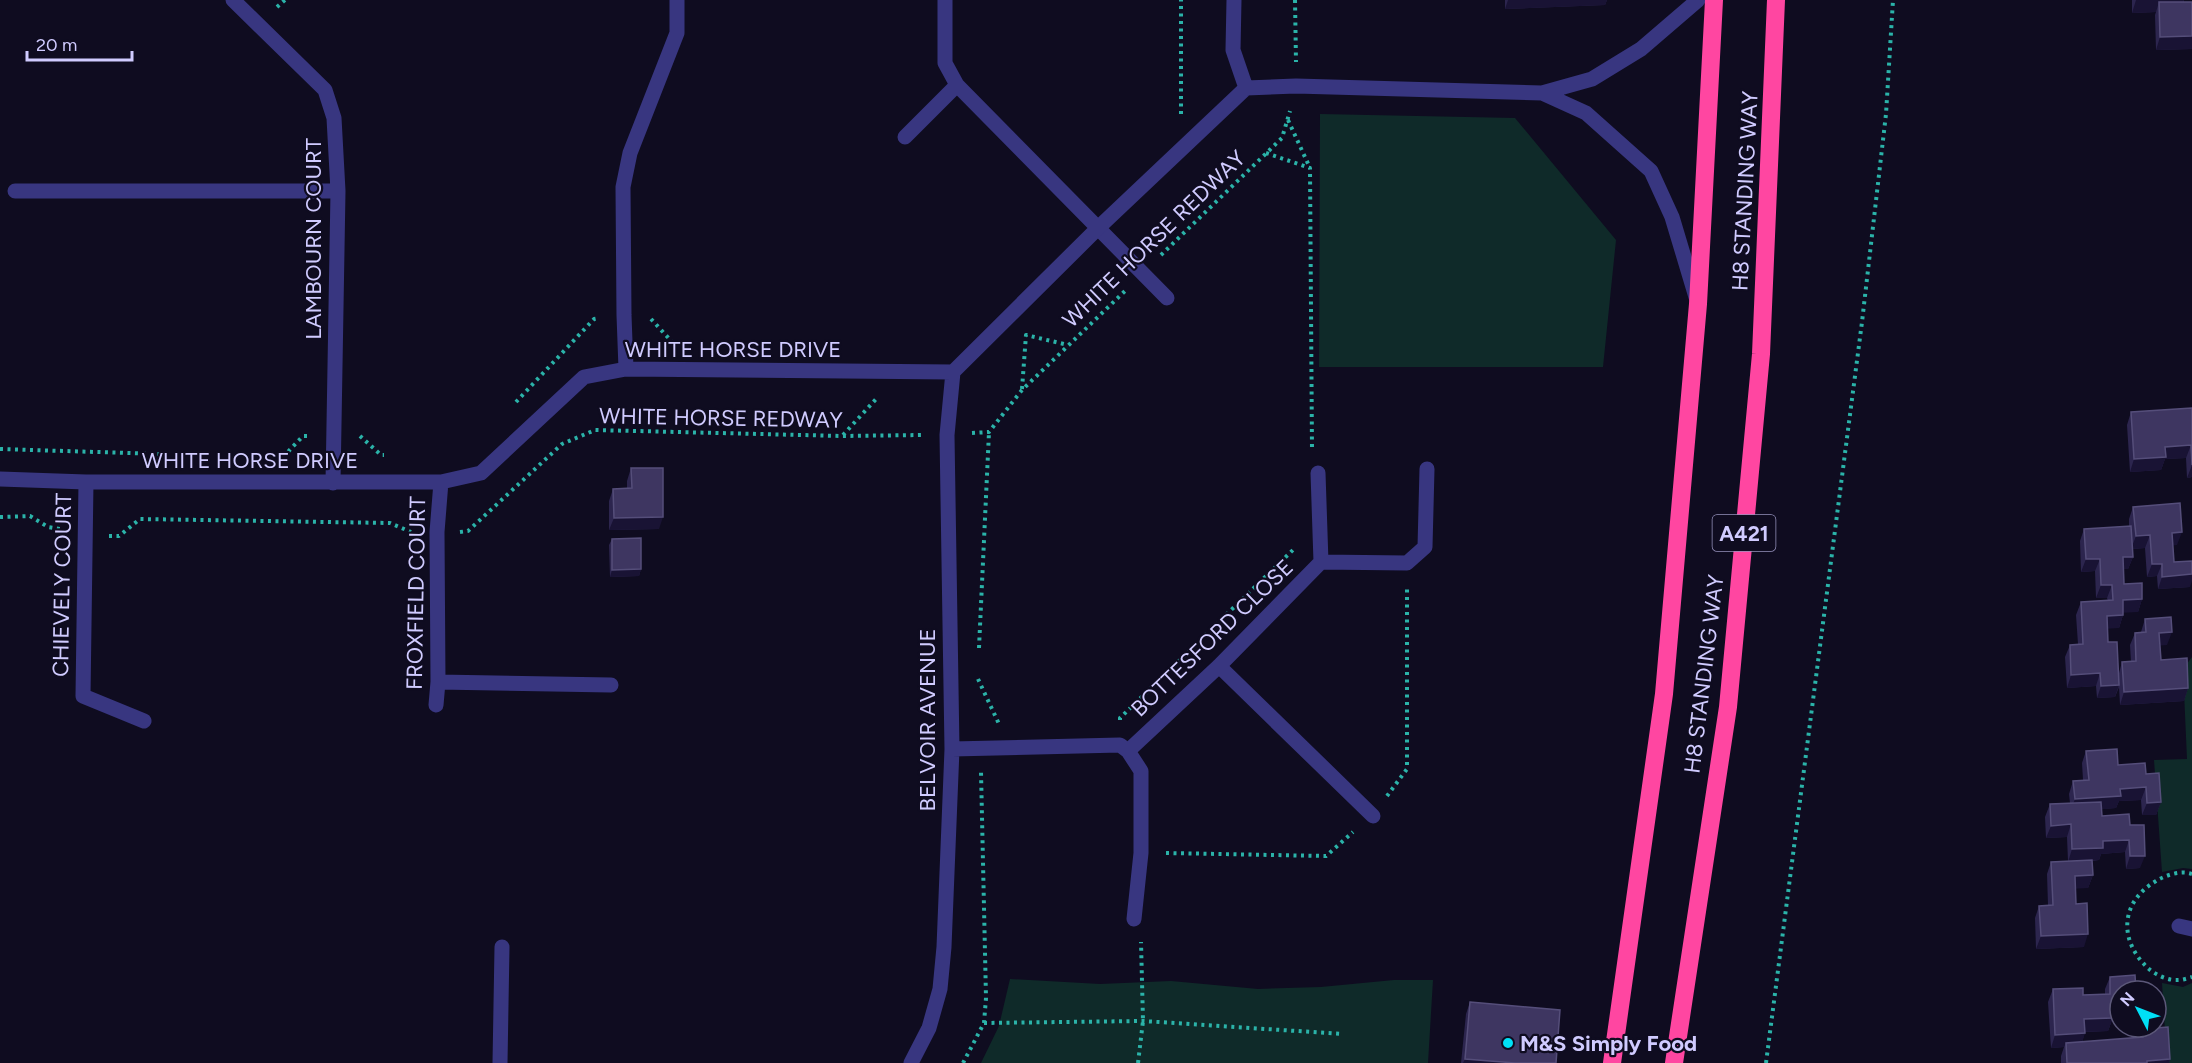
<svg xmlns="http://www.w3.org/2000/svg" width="2192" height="1063" font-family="Figtree,sans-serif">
  <rect width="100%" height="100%" fill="#0f0c20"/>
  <path fill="#0f2a29" d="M1320 114 1515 118 1616 240 1603 367H1319Z
    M2192 657V869L2183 868 2162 872 2154 760 2187 759 2183 669Z
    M1010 979 1100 984 1171 981 1258 989 1321 987 1394 980H1433L1428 1063H981L999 1026Z
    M2162 983 2183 987 2192 983V1063H2167Z"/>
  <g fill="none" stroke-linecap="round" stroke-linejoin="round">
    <path stroke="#2bb3a9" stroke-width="4" stroke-dasharray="3 4.5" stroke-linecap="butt" d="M1295 0 1296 62
      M277 7 285 0
      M1181 114V0
      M1288 120 1310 168
      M1266 153 1310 168 1312 450
      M1161 255 1282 138 1290 111
      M651 319 674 344
      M1022 389 1026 335 1068 345
      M516 402 594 319 599 318
      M972 433 989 432 1022 390 1126 290
      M843 435 878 397
      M360 436 381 455H384
      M0 449 161 454
      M283 457 303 436H308
      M0 517 30 516 48 527 60 529
      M460 532 468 531 562 444 595 430 842 436 923 435
      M109 536H119L140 519 390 523 411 532
      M979 648 989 432
      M978 679 999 724
      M1120 720V718L1296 547
      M1387 796 1407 769V588
      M1166 853 1326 856 1353 832
      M2192 874C2181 870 2166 875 2156 881 2120 902 2118 941 2149 969 2156 975 2169 981 2178 980 2183 980 2188 978 2192 977
      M984 1023 1143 1021 1343 1034
      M963 1063 984 1023 986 998 981 772
      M1138 1063 1143 1021 1141 942
      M1766 1063 1862 322 1886 114 1893 0"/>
    <path stroke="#383680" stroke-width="15" d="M1098 228 1167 298"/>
    <path stroke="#383680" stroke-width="15" d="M233 0 325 90 334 118 338 191 333 483
      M945 0V63L957 85 1098 228
      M1234 0 1233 50 1246 88
      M1246 88 1296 86 1542 93 1592 79 1641 49 1698 0
      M1542 93 1586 113 1651 171 1672 217 1696 297
      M905 137 957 85
      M15 191H338
      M626 369 624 315 623 187 630 153 677 33V0
      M1318 473 1321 562
      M0 479 86 482H441L481 473 584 377 626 369 953 372 1098 228 1246 88
      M86 482 83 696 144 721
      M1219 666 1373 816
      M438 682 611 685
      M436 705 438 682 437 532 441 482
      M952 749 1120 745 1128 751 1219 666 1321 562 1407 563 1425 547 1427 469
      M1128 751 1141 771V853L1134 919
      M2179 926 2192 929
      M500 1063 502 947
      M911 1063 929 1028 940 989 944 947 952 749 947 435 953 372"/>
    <path stroke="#ff46a1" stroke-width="18" d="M1612 1063 1664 694 1698 304 1714 0
      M1674 1063 1728 707 1761 354 1776 0"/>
  </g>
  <path fill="#2c254e" d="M1505 0H1607L1605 5 1505 9Z
    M2132 0H2184V2H2192V49L2156 50 2155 15 2156 12 2132 13Z
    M2192 408V477L2187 478 2186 458 2165 459 2161 470 2130 472 2127 425 2131 412Z
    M631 468 659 529 609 530V501L613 489 627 488V481Z
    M2133 507 2177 545H2173L2174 562 2190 587 2158 589 2157 576 2147 577 2145 548 2132 549 2133 557 2128 569H2124V584L2142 599 2138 612H2123V615L2119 628H2107L2108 642 2119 673 2122 662H2131L2130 645 2135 633 2141 632 2145 619 2167 645H2160L2161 660 2188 688 2184 701 2120 705 2119 687 2115 697 2097 698 2096 686 2067 688 2065 657 2070 645 2078 644 2076 615 2081 602 2108 601 2107 598H2096L2095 571 2081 572 2080 541 2084 529 2129 526V519Z
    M612 539 641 569 639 576 610 577 609 545Z
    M2086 751 2118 765 2146 774 2161 802 2156 815H2142L2141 800 2119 801 2116 808 2101 809 2102 816 2130 825 2140 868 2126 869 2125 852 2101 854 2099 860 2092 861 2093 875 2088 888H2075L2076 904 2084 947 2036 949 2035 918 2039 906 2048 905 2047 874 2051 862 2068 861 2067 837 2046 838 2045 817 2050 804 2070 803 2069 794 2073 781 2083 780 2082 763Z
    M2110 977 2112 1020 2108 1031 2085 1032 2082 1042 2139 1038 2142 1029 2170 1059 2169 1063H2061V1056L2064 1047 2051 1048 2048 1002 2053 989 2083 995 2105 994V989Z
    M1470 1002 1556 1063H1461L1466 1014Z"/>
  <path fill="#191334" d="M1508 0H1607L1605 5 1505 9Z
    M2136 0H2184L2180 12 2159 2 2156 12 2132 13Z
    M2192 36V49L2156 50 2160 37Z
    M2191 445 2186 458 2165 459 2161 470 2130 472 2134 459 2165 447Z
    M2192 465V477L2187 478Z
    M663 517 659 529 609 530 614 518Z
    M2182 532 2177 545 2167 546 2172 533Z
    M2150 535 2145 548 2131 549 2136 536Z
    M2123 557H2133L2128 569H2119Z
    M2086 559H2100L2095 571 2081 572Z
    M2152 564H2162L2157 576 2147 577Z
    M641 569 639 576 610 577 612 570Z
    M2192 574V581L2190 587 2158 589 2162 577Z
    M2101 585H2112L2107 598H2096Z
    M2142 599 2138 612 2118 613 2123 600Z
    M2123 615 2119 628 2102 629 2107 616Z
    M2172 632 2167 645 2154 646 2159 633Z
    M2100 673 2096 686 2067 688 2071 675Z
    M2119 685 2115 697 2097 698 2101 686Z
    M2188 688 2184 701 2120 705 2124 692Z
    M2146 787 2141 800 2119 801 2116 808 2070 812 2075 799 2120 789Z
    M2161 802 2156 815H2142L2147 803Z
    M2071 824 2067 837 2046 838 2051 826Z
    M2129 840 2125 852 2101 854 2099 860 2068 862 2072 849 2103 841Z
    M2130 856H2145L2140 868 2126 869Z
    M2093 875 2088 888 2070 889 2075 876Z
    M2088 934 2084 947 2036 949 2041 936Z
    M2112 1007H2120V1019L2112 1020 2108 1031 2080 1032 2084 1019Z
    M2085 1033 2081 1046 2066 1043 2064 1047 2051 1048 2055 1035Z
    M1465 1059 1515 1063H1463Z
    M2170 1059 2169 1063H2146L2147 1061Z"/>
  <path fill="#3e3661" stroke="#554e7a" stroke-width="1.5" d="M2159 2H2192V36L2160 37Z
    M2192 408V465L2191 445 2165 447 2166 457 2134 459 2131 412Z
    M631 468H663V517L614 518 613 489 632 488Z
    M2180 503 2182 532 2172 533 2174 562 2192 561V574L2162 577V564H2152L2150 535 2136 536 2133 507Z
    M2131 526 2133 557H2123L2124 584 2142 583V599L2123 600V615L2107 616 2108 642H2117L2119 685 2101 686 2100 673 2071 675 2070 645 2083 644 2081 602 2113 600 2112 585H2101L2100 559H2086L2084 529Z
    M641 538V569L612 570V539Z
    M2171 617 2172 632 2159 633 2161 660 2187 658 2188 688 2124 692 2122 662 2136 661 2135 633 2146 632 2145 619Z
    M2117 749 2118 765 2145 763 2146 774 2159 773 2161 802 2147 803 2146 787 2120 789 2121 796 2075 799 2073 781 2089 780 2086 751Z
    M2101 802 2102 816 2129 814 2130 825H2144L2145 856H2130L2129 840 2103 841V848L2072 849 2071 824 2051 826 2050 804Z
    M2092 860 2093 875 2075 876 2076 904 2087 903 2088 934 2041 936 2039 906 2053 905 2051 862Z
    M2135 975 2136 991H2120V1007H2112V1018L2084 1019 2085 1033 2055 1035 2053 989 2083 988V995L2110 994V977Z
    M1470 1002 1560 1010 1556 1063H1515L1465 1059Z
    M2168 1027 2170 1059 2147 1061V1063H2067L2066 1043 2143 1037 2142 1029Z"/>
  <circle fill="#00e0f6" stroke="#0f0c20" stroke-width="2" cx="1508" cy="1043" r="6"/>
  <g text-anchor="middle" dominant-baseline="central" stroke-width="4.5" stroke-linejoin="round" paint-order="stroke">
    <rect fill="#0f0c20" stroke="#9692bc" stroke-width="1.5" x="1712.5" y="515" width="63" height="36" rx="4.5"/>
    <g font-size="21" font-weight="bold" fill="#d0cbff">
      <text x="1744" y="533">A421</text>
    </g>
    <g font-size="22" fill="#d0cbff" stroke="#0f0c20">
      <text transform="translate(1745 191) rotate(-87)">H8 STANDING WAY</text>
      <text transform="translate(313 239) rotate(-90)">LAMBOURN COURT</text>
      <text transform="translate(1154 239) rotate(-44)">WHITE HORSE REDWAY</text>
      <text x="733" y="349">WHITE HORSE DRIVE</text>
      <text transform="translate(721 418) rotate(1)">WHITE HORSE REDWAY</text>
      <text x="250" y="460">WHITE HORSE DRIVE</text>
      <text transform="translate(62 585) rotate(-89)">CHIEVELY COURT</text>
      <text transform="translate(416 593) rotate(-89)">FROXFIELD COURT</text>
      <text transform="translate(1212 638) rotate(-44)">BOTTESFORD CLOSE</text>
      <text transform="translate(1704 674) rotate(-83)">H8 STANDING WAY</text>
      <text transform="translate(927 720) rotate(-90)">BELVOIR AVENUE</text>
    </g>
    <g font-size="22" font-weight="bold" fill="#d0cbff" stroke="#0f0c20" text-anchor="start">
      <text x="1520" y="1043">M&amp;S Simply Food</text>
    </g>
  </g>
  <g transform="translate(2138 1009) rotate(312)"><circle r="28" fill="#0f0c20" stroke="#5c5879" stroke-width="1.5"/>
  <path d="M0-4.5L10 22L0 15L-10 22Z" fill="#00e0f6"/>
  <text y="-9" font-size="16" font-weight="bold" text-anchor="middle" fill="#d0cbff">N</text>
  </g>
  <path d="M27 51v9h105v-9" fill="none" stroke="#d0cbff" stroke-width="3"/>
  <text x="36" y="51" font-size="18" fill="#d0cbff" stroke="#0f0c20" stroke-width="4.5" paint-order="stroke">20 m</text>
</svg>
